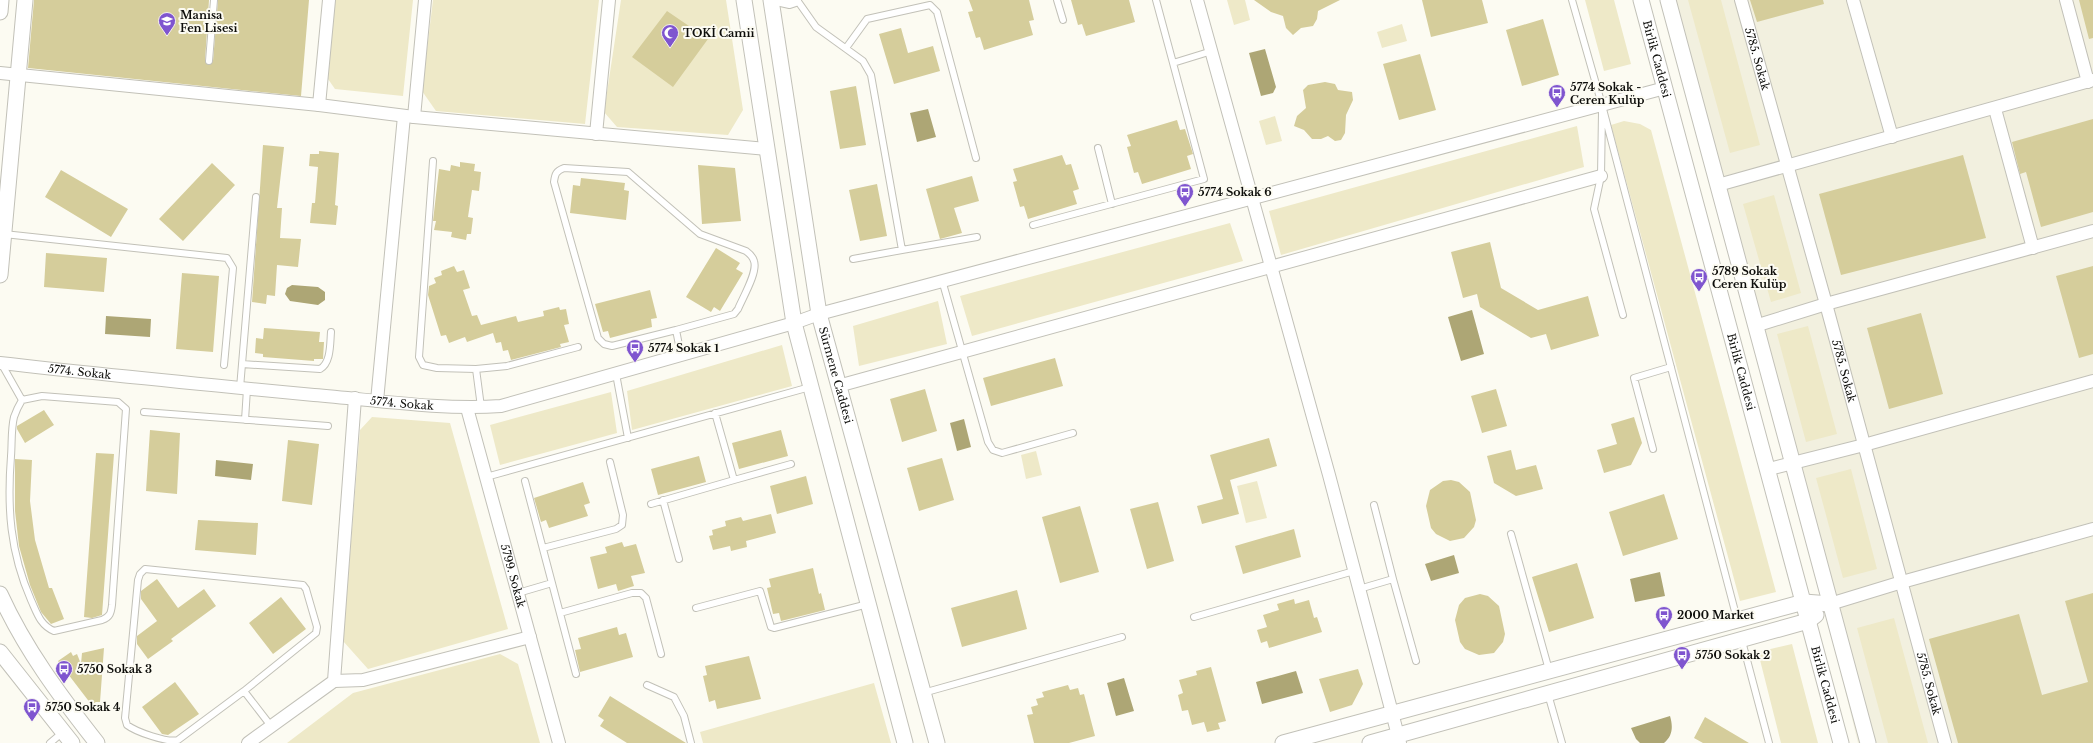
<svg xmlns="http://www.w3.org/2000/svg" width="2093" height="743" font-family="'Libre Baskerville',serif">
  <rect width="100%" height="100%" fill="#fcfbf2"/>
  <path fill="#f2f0df" d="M1673 0H2093V743H1858L1755 321Z"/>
  <path fill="#eee9c8" d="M335 0H413L403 96 335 89 328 79Z
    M433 0H599L585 124 436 111 422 91Z
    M621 0H726L743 110 728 135 617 127 604 112Z
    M1227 0H1245L1250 20 1234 25Z
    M1585 0H1614L1631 64 1604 71Z
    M1688 0H1721L1760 145 1730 153Z
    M1402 24 1407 41 1382 48 1377 32Z
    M1275 116 1282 141 1266 145 1259 121Z
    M1624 121 1640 124 1651 130 1776 592 1740 601 1611 125Z
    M1577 126 1584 167 1281 255 1269 211Z
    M1774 195 1801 293 1771 302 1743 204Z
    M1230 223 1243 261 972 336 960 296Z
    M938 301 947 344 859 366 853 326Z
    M1808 326 1837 434 1806 442 1777 334Z
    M782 345 792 386 632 430 627 391Z
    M611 392 617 433 500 465 490 425Z
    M372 417 450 423 508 629 368 669 343 641 360 430Z
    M1036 451 1042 475 1026 479 1021 455Z
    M1851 469 1877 569 1843 578 1816 478Z
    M1257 481 1267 518 1246 523 1237 486Z
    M1894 618 1928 743H1888L1857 628Z
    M1792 644 1818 743H1781L1758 652Z
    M500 654 518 664 540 743H287L353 693Z
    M874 683 891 743H703L700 732Z"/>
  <path fill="#ada675" d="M1265 49 1276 87 1273 93 1261 96 1249 53Z
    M928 109 936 137 917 142 910 113Z
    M292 285 318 287 325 292V300L318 305 290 301 285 294 287 288Z
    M1472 310 1484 354 1461 361 1448 317Z
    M106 316 151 319 150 337 105 334Z
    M964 419 971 447 957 451 950 423Z
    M216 460 253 464 251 480 215 476Z
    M1454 555 1459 573 1431 581 1425 564Z
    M1660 572 1665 596 1635 602 1630 579Z
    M1296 671 1303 693 1262 704 1256 682Z
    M1124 678 1134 711 1116 716 1107 683Z
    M1670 716C1673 726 1673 736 1664 743H1640L1636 739 1631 728Z"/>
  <path fill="#d5cd9b" d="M34 0H209L205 61 209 65 213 61 218 0H309L301 96 28 68Z
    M969 0H1029L1034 20 1029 21 1033 35 984 50 980 37 976 38 968 12 973 11Z
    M1071 0H1129L1135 22 1086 36 1082 24 1078 25Z
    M1254 0H1340L1318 11 1317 19 1313 26 1301 28 1293 35 1286 28 1283 16 1271 12Z
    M1422 0H1482L1488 23 1431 37Z
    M1750 0H1823L1824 4 1757 22Z
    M2079 0H2093V38L2089 39Z
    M667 11 708 39 673 87 632 57Z
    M1543 19 1559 75 1522 86 1506 30Z
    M901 28 908 53 933 46 940 71 894 84 879 34Z
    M1420 54 1436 110 1399 120 1383 64Z
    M1325 82 1335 84 1338 90 1352 92 1353 100 1346 115 1345 133 1341 140 1335 141 1328 136 1321 139H1312L1304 130 1294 126 1297 116 1306 108 1303 90 1308 85Z
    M856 86 866 145 840 149 830 91Z
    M2093 119V212L2041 227 2026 172 2020 174 2012 142Z
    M1177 120 1180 130 1185 129 1193 154 1187 156 1191 169 1142 184 1138 172 1134 173 1127 147 1131 146 1127 135Z
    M263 145 284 147 277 208H282L280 238 301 239 298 267 277 265 275 296 267 295 266 304 252 302Z
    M319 151 339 153 335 205 338 206 336 225 310 223 312 203H315L318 167 309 166 310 154H319Z
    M1062 155 1066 165 1071 164 1079 189 1073 191 1077 204 1028 219 1024 206 1020 207 1013 182 1017 181 1013 169Z
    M1963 155 1986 238 1841 275 1819 194Z
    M460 162 475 164 474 171 481 172 479 191 472 190 468 217 473 218 471 234H467L466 240 451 237 452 232 434 230 436 221H433L439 169 450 171 451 165 460 167Z
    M212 163 235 185 183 241 159 219Z
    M698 165 735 168 741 221 702 224Z
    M61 170 128 209 111 237 45 197Z
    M972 176 979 201 954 208 962 233 940 239 926 189Z
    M581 178 625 183 624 190 629 191 626 220 570 213 573 185 580 186Z
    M877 184 887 236 860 241 849 190Z
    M1490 242 1501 288 1538 310 1588 296 1599 336 1551 350 1546 334 1531 338 1480 307 1477 294 1463 298 1451 252Z
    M716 248 740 263 736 269 743 273 720 311 714 307 711 312 686 297Z
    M46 253 107 258 104 292 44 287Z
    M454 266 457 272 464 270 470 288 463 290 472 316 477 315 481 325 516 316 518 322 544 316 543 311 559 307 560 310 566 309 569 324 564 325 569 342 560 344 561 347 511 360 508 350 503 351 501 342 496 343 493 333 467 342 465 337 449 343 446 335 441 336 428 295 429 286 436 283 434 278 442 275 441 271Z
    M2093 266V354L2079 358 2056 276Z
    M182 273 219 276 213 352 176 349Z
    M650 290 657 318 651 319 652 327 610 338 608 331 603 332 595 304Z
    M1921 313 1943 394 1889 409 1867 328Z
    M264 328 320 332 319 342H324L323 359H314V361L263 357V354L255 353 256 338 263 339Z
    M1055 358 1063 386 991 406 983 378Z
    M925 389 937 431 902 442 890 399Z
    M1496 389 1507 426 1482 433 1471 396Z
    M44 410 54 425 25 443 17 429V426Z
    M1634 417 1642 443 1631 465 1604 473 1597 450 1617 444 1611 424Z
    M150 430 180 433 177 494 146 491Z
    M781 430 788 456 739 469 732 443Z
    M1269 438 1277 466 1230 480 1239 514 1202 524 1197 506 1223 499 1210 455Z
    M288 440 319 444 312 505 282 501Z
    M1511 450 1516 470 1536 465 1543 489 1516 496 1494 483 1487 456Z
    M96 453 114 454 102 615 92 618 84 617Z
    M699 456 706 482 658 495 651 469Z
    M942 458 954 500 919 511 907 468Z
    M15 459 32 460 30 501 35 540 49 588H52L64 619 51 624 41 612 30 585 19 546 15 511Z
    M806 476 813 504 777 514 770 486Z
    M1451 480 1459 482 1470 492 1476 520 1474 527 1464 538 1450 541 1436 534 1431 528 1426 506 1430 490 1443 481Z
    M583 482 590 503 584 505 588 516 549 528 546 520 541 522 534 498Z
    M1664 494 1678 539 1623 556 1609 512Z
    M1158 502 1174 561 1147 569 1130 509Z
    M1080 506 1099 572 1060 583 1042 517Z
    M771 514 776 533 746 541 747 547 731 551 730 546 713 550 709 536 713 535 712 530 726 526 725 521 741 517 743 521Z
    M198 520 258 523 256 555 195 550Z
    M1294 529 1301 557 1243 574 1235 546Z
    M622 542 624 547 636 544 645 573 631 576 634 586 618 591 616 584 598 589 590 557 607 553 605 547Z
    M1577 563 1594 618 1549 632 1532 577Z
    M813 568 819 594 821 593 825 610 781 621 779 613 773 614 767 588 771 587 769 579Z
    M157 579 178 608 204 589 216 606 171 639 173 641 148 659 137 644V636L157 621 141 599V591Z
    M1017 590 1027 629 962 647 951 608Z
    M2093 593V743H1958L1929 639 2019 614 2042 695 2088 682 2065 601Z
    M1480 594 1488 596 1499 606 1505 634 1503 642 1494 653 1479 655 1465 649 1460 642 1455 620 1459 605 1465 598Z
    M281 597 306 629 273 654 249 623Z
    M1294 599 1295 604 1309 600 1314 618 1317 617 1322 632 1269 648 1267 641 1261 643 1257 630 1267 627 1263 615 1279 610 1277 604Z
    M617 627 619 635 626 633 633 657 580 672 575 650 581 649 578 638Z
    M104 648 100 702H95L97 706 94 708 58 661 71 652 73 656 77 654 81 664 82 653Z
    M749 656 761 699 717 709 715 700 709 702 703 676 707 675 705 666Z
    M1211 667 1226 721 1218 723 1220 729 1207 732 1204 722 1192 725 1188 710 1182 711 1178 695 1183 693 1179 680 1197 675 1196 671Z
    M1358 669 1363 684 1352 705 1330 712 1319 679Z
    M175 682 199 714 168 735 162 734 142 707Z
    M1068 685 1070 690 1078 688 1080 695 1084 694 1095 736 1069 743H1034L1027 715 1033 714 1031 707 1038 705 1036 699 1044 697 1042 692Z
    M610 696 686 743H627L600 726 604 720 598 716Z
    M1705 717 1749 743H1703L1694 738Z"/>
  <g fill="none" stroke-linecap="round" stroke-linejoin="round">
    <defs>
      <path id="service" d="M797 0 816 27 863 61 871 75 902 250 853 259
        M1057 0 1063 20
        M1156 0 1173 63 1212 51
        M1572 0 1602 105 1737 619
        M846 48 867 19 930 5 937 12 976 158
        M209 61 214 0
        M1602 112 1601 176 1594 209 1623 315
        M1098 148 1112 204
        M433 161 419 357 423 365 437 368 476 369 481 407
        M1033 225 1204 179 1173 63
        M4 234 227 258 233 268 224 365
        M902 250 977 237
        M942 280 988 442 993 450 1002 453 1073 433
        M676 330 734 314 738 309C743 297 758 272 754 261 753 257 750 254 746 251L700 234 628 172 564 168C556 171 555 174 554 182L598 338 604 344 612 346 676 330 681 355
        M1 363 22 400C19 405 16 411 14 417 11 429 12 444 11 456 7 508 10 552 31 600 37 613 40 625 54 631L102 620C110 617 111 613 112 605L126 409 118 402 42 396 22 400
        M242 364 320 369C331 363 330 344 331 332
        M476 369 507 366 578 347
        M616 374 628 438
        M240 388 256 197
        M144 412 328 426
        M245 420 247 389
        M1653 449 1634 378 1671 367
        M486 477 810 387
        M734 480 791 464
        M525 481 576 674
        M663 500 679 559
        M651 504 734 480 715 413
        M1511 534 1549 670
        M543 548 616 529 622 525 623 515 610 462
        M145 569 303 585 306 589 317 627 316 633 244 691 178 740C168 743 136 732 127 725L125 718 138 580 140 574Z
        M1393 579 1416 661
        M1359 589 1393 579 1374 505
        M518 593 552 583
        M696 608 760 591 771 627 774 628 868 604
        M560 613 632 593H641L646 598 661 654
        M1194 617 1354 571
        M1742 641 1769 743
        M647 685 674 697 684 716 691 743
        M244 691 271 726
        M923 693 1122 637
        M1548 694 1562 743
        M50 743 63 732"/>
      <g id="minor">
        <path d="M780 0 789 2 795 0"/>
        <path d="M1197 0 1329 475 1400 743"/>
        <path id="s1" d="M1741 0 1826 304 1945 743"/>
        <path d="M1853 0 1892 137"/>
        <path d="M2066 0 2088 82"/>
        <path d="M0 73 319 105 414 117 767 149"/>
        <path d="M319 105 329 0"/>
        <path d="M1995 109 2033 248"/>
        <path d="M414 117 425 0"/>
        <path d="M596 134 609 0"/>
        <path d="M1718 185 2093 80"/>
        <path d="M1755 326 1826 304 2093 231"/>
        <path id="s2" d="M0 363C105 375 209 385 314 395 376 400 439 410 501 406L794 323 819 314C1100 237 1382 161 1665 88"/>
        <path d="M838 386 1601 176"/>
        <path d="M377 401 404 116"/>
        <path id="s3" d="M467 408 559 743"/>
        <path d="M1769 469 1864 445 2093 381"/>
        <path d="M1830 604 1902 582 2093 529"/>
        <path d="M334 681 363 680 530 637"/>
        <path d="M248 743 334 681 355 398"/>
      </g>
      <g id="tertiary">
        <path d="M744 0 794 323 905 743"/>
        <path id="s4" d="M771 0 819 314 937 743"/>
        <path id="s5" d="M1641 0 1841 743"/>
        <path d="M1668 0 1868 743"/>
        <path d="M0 12 1 0"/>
        <path d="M0 275 25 0"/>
        <path d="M0 594C25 649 60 696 97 743"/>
        <path d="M0 652 72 743"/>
        <path d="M1283 743 1804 602 1830 604"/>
        <path d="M1370 743 1808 621 1816 615"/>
      </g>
    </defs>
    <use href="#service" stroke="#c2c1b8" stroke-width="8"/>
    <use href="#minor" stroke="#c2c1b8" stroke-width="14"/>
    <use href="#tertiary" stroke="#c2c1b8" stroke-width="17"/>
    <use href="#service" stroke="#fff" stroke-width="6"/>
    <use href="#minor" stroke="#fff" stroke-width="12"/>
    <use href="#tertiary" stroke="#fff" stroke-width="15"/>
  </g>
  <defs>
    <symbol id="school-pin" viewBox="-11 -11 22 30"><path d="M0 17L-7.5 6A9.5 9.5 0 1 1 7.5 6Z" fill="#7f55cf" stroke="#fcfbf2"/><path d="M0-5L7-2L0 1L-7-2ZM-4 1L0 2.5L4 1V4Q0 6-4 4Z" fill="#fff"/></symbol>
    <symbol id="mosque-pin" viewBox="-11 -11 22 30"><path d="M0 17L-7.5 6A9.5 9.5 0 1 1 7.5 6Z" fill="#7f55cf" stroke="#fcfbf2"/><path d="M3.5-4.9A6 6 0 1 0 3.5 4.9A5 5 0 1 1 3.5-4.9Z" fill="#fff"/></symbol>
    <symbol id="bus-pin" viewBox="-11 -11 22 30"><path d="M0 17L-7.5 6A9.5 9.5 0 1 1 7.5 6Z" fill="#7f55cf" stroke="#fcfbf2"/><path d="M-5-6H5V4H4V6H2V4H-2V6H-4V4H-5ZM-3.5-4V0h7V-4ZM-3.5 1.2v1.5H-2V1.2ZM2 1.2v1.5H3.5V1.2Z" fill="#fff"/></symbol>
  </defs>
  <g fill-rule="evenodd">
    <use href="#school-pin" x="157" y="11" width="20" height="27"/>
    <use href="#mosque-pin" x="660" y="23" width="20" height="27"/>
    <use href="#bus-pin" x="1547" y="83" width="20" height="27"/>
    <use href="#bus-pin" x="1175" y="182" width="20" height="27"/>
    <use href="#bus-pin" x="1689" y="267" width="20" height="27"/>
    <use href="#bus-pin" x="625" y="338" width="20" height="27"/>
    <use href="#bus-pin" x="1654" y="605" width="20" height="27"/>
    <use href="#bus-pin" x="1672" y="645" width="20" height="27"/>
    <use href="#bus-pin" x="54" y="659" width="20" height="27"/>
    <use href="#bus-pin" x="22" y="697" width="20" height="27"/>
  </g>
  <g text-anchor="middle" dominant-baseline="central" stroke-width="4" stroke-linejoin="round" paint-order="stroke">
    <g font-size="11" font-weight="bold" fill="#0d0d0a" stroke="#fcfbf2" text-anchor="start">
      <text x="180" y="15">Manisa<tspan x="180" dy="13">Fen Lisesi</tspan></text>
      <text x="683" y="33">TOKİ Camii</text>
      <text x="1570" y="87">5774 Sokak -<tspan x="1570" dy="13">Ceren Kulüp</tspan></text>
      <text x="1198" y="192">5774 Sokak 6</text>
      <text x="1712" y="271">5789 Sokak<tspan x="1712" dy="13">Ceren Kulüp</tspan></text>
      <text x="648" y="348">5774 Sokak 1</text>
      <text x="1677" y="615">2000 Market</text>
      <text x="1695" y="655">5750 Sokak 2</text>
      <text x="77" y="669">5750 Sokak 3</text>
      <text x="45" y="707">5750 Sokak 4</text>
    </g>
    <g font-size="11" fill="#0d0d0a" stroke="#fcfbf2">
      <text stroke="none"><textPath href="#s5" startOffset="61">Birlik Caddesi</textPath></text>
      <text stroke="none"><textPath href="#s1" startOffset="61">5785. Sokak</textPath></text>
      <text stroke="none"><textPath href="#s5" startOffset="385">Birlik Caddesi</textPath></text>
      <text stroke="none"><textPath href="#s1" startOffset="385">5785. Sokak</textPath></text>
      <text stroke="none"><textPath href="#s2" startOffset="80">5774. Sokak</textPath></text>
      <text stroke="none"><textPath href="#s4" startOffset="381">Sürmene Caddesi</textPath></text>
      <text stroke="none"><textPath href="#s2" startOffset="404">5774. Sokak</textPath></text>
      <text stroke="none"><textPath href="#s3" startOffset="174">5799. Sokak</textPath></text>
      <text stroke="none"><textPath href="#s5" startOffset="709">Birlik Caddesi</textPath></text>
      <text stroke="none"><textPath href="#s1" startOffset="709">5785. Sokak</textPath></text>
    </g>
  </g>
</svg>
